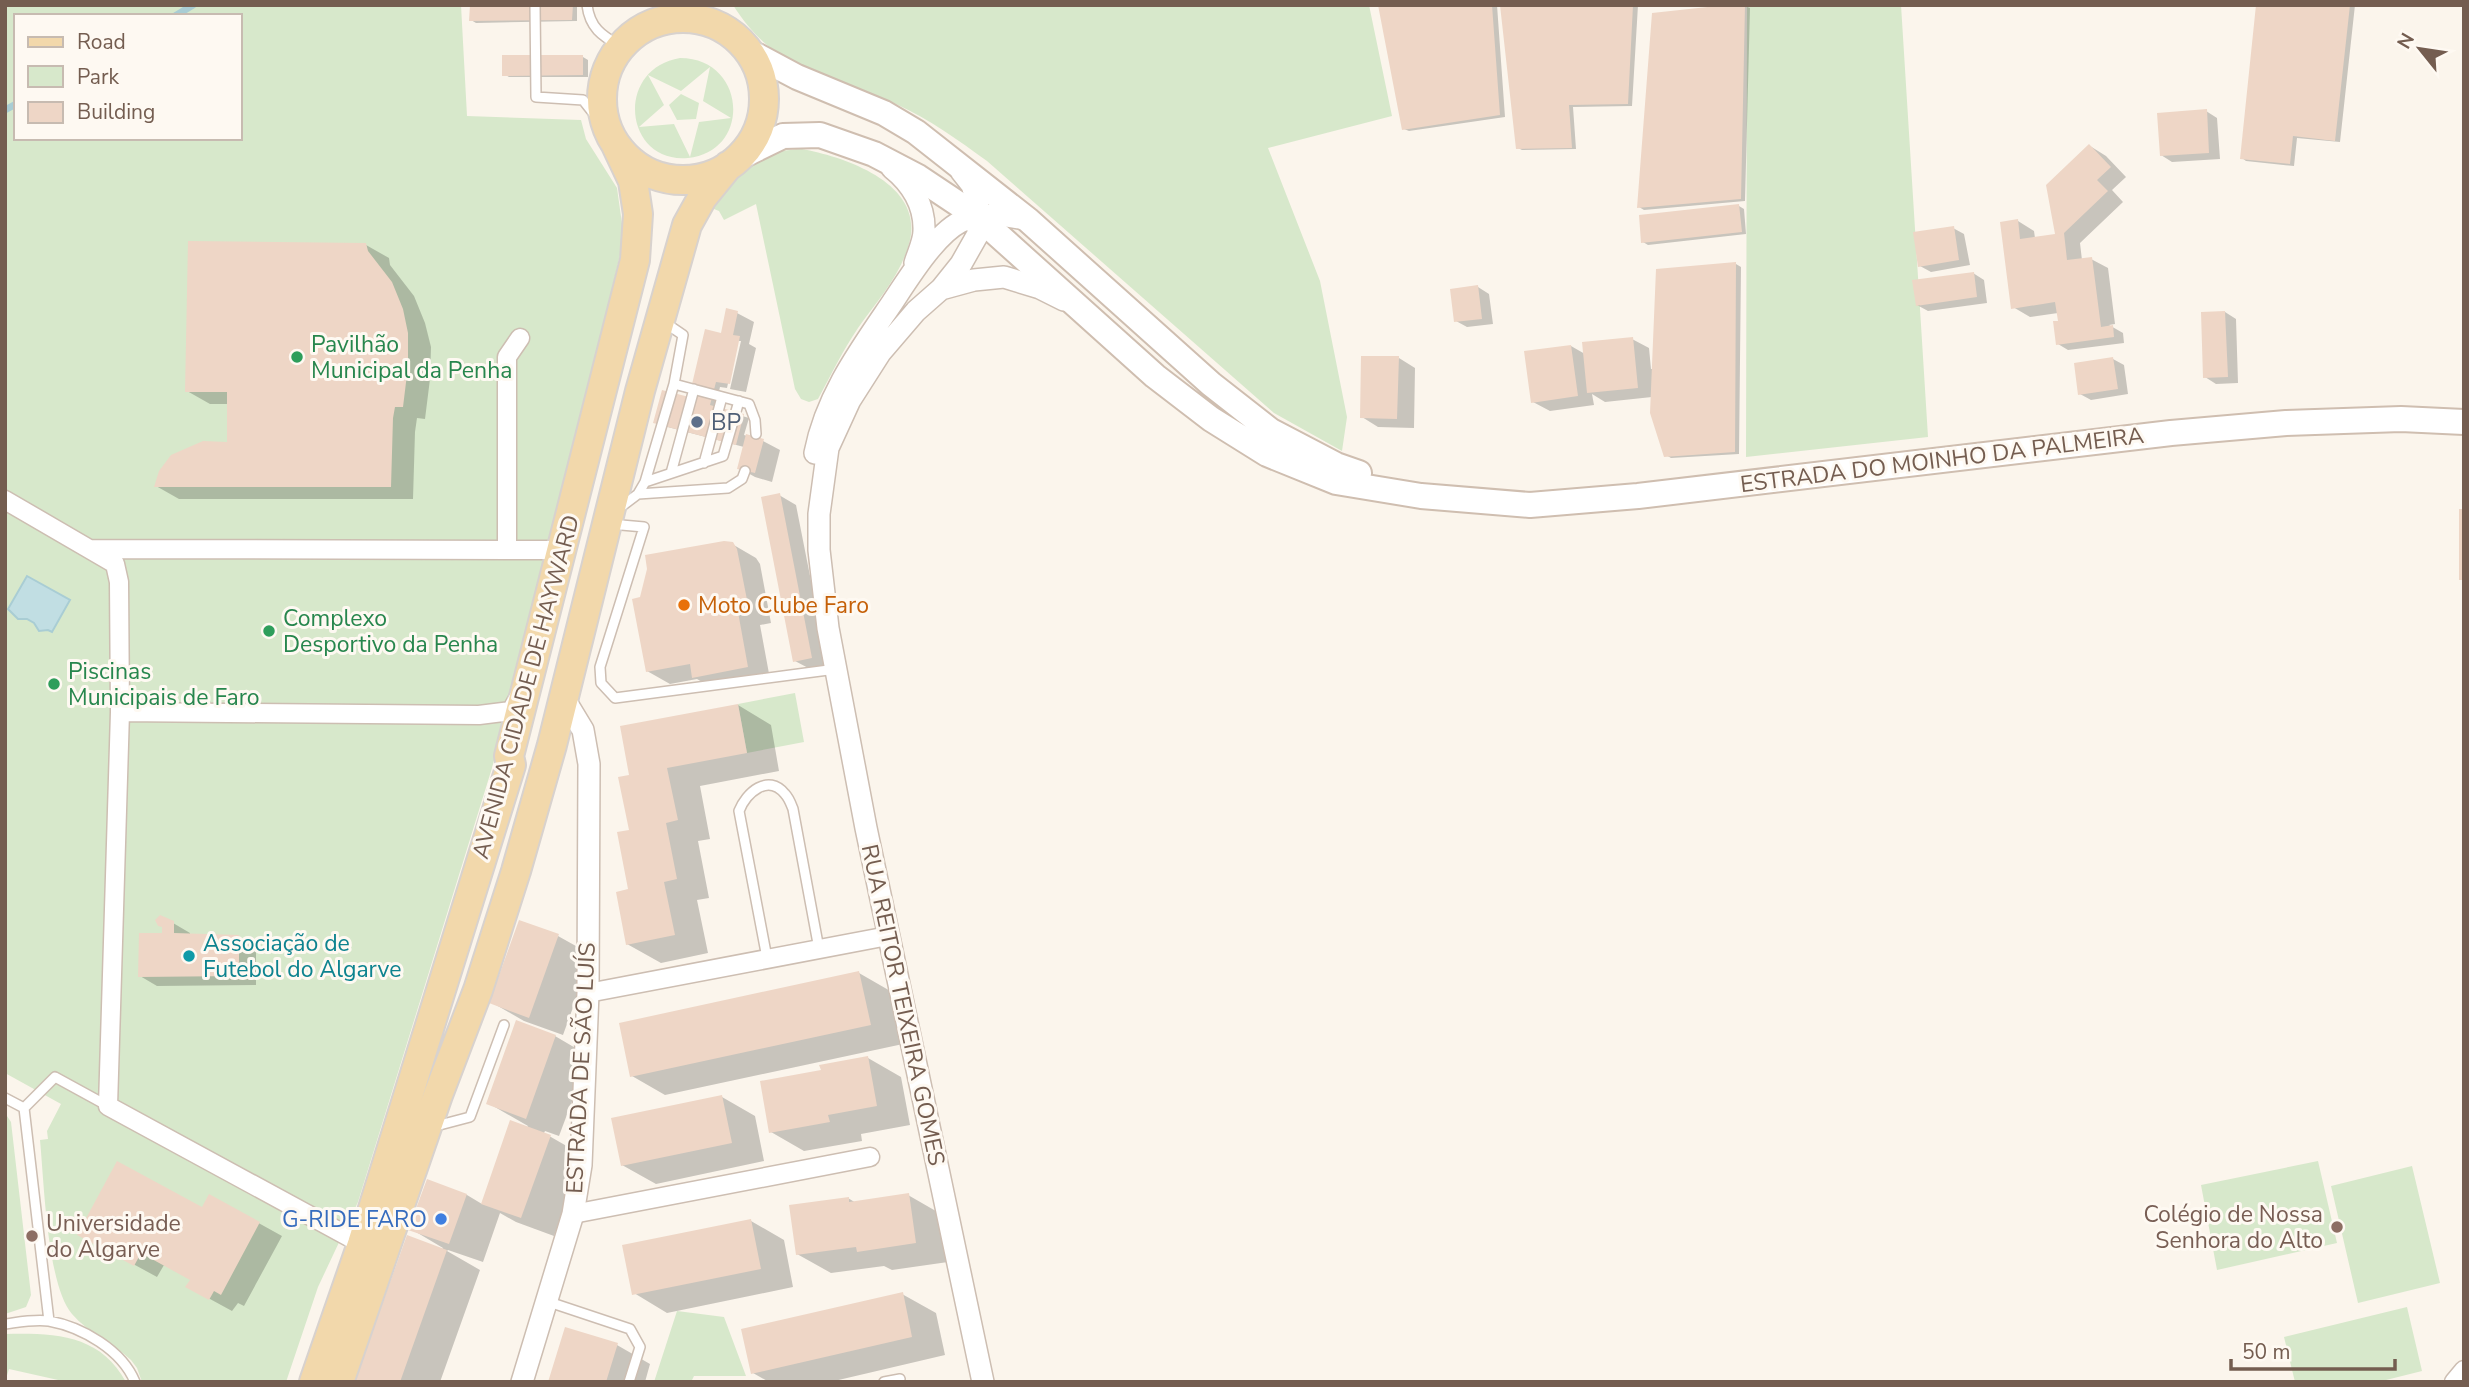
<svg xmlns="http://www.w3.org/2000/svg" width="2469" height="1387" font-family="'Nunito Sans',sans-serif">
  <rect width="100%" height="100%" fill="#fbf5ec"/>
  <path fill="#d7e8cb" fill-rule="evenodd" d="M5 5H461L467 116 581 120 586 139 617 188 624 238 556 524 492 768 358 1202 318 1287 286 1382H142L137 1368 131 1360C113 1343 88 1333 72 1314 47 1285 44 1181 40 1140L48 1139 47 1131 61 1104 5 1073ZM16 16H240V138H16Z
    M733 5H1369L1392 116 1268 148 1320 281 1347 417 1342 451 1274 413 987 161C958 140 929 119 896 104 859 86 804 72 772 49 756 37 744 22 733 5Z
    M1747 5H1901L1928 437 1746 457Z
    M680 58C747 58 752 152 688 158 624 164 614 69 680 58ZM710 67 703 101 731 118 699 122 690 157 674 124 639 127 664 105 648 75 681 91Z
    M681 94 699 103 696 119 677 120 669 105Z
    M802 149C845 157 923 183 910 240 902 274 877 301 858 328 843 350 831 375 818 399L809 402 801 399 795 389 756 204 724 220 719 211 709 207C738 170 753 151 802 149Z
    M795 693 804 742 747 753 738 704Z
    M5 1113 11 1122 31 1295 26 1307 5 1314Z
    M2318 1161 2337 1243 2217 1270 2201 1185Z
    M2412 1166 2440 1283 2358 1303 2331 1186Z
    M2407 1307 2422 1371 2378 1382H2295L2284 1337Z
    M677 1311 724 1317 746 1376H694L691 1382H654Z
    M5 1334C54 1333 100 1334 126 1382H67L9 1369 5 1382Z"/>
  <path fill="#c1dee3" stroke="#a9cdd4" stroke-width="2" d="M27 576 70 600 52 632 48 630 39 631 34 623 27 619H18L8 609Z"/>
  <path fill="#0003" d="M471 5H577V21L476 23 471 20Z
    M1380 5H1497L1505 117 1409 131 1404 129Z
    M1501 5H1638L1632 106 1573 107 1576 149 1522 150 1518 148Z
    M1742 5 1750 8 1745 201 1644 210 1639 207Z
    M2258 5H2355L2340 142 2297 138 2294 166 2246 161 2242 158Z
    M504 57H583L588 60V77H509L504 74Z
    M2206 111 2217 118 2220 159 2172 162 2161 155Z
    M2090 146 2106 156 2126 177 2112 190 2123 202 2080 243 2082 260 2091 259 2108 268 2115 324 2109 325 2123 333 2124 343 2068 350 2058 344V313L2030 317 2013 307 2018 221 2034 231 2035 238 2057 235Z
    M1739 206 1744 209 1746 234 1648 245 1643 242Z
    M1953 228 1964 234 1970 265 1931 272 1920 266Z
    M366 245 389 258 390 265 414 296 425 323 431 347 430 379 425 419 417 418 415 432 413 499H179L156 486 229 444V404H210L187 391Z
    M1736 264 1741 267 1739 454 1671 458 1666 455 1652 397 1605 402 1592 394 1594 405 1550 411 1533 402 1571 346 1585 354 1632 339 1649 348 1651 369H1653L1658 270Z
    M1973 273 1984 280 1987 303 1928 311 1917 305Z
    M1478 287 1489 294 1493 324 1467 327 1456 321Z
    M2225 312 2236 319 2238 383 2216 384 2205 377Z
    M737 313 754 322 749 344 756 348 746 392 730 389 741 341H737L727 388 720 387 715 408 749 418 744 435 763 441 780 450 772 482 755 477 739 468 744 447 660 425 690 399 723 335Z
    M1399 358 1415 368 1414 428 1378 427 1362 417Z
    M2113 359 2124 365 2128 394 2091 400 2080 394Z
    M779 495 796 505 828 667 812 670 795 661Z
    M732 544 756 558 760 564 771 623 760 625 770 679 716 690 697 679 670 684 647 671 642 598Z
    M738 705 771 725 779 771 700 786 710 839 698 841 709 898 697 900 708 953 661 963 627 944 631 776Z
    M520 922 558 936 592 955 563 1035 524 1021 491 1002Z
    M173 923 190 933V935L239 937 256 947V985L157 986 140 976 164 935V927Z
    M859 973 892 992 903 1044 665 1095 632 1076Z
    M555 1036 589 1056 559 1136 545 1131 544 1133 584 1156 554 1236 516 1222 500 1213 483 1262 448 1250 447 1251 480 1270 440 1382H356L443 1248 411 1229 428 1181 467 1195 482 1204 528 1126 488 1103Z
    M868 1058 901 1077 910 1125 861 1134 862 1141 804 1151 771 1132Z
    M722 1097 755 1116 764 1161 656 1184 622 1165Z
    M908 1195 941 1214 948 1262 892 1270 884 1266 831 1273 797 1254 848 1198 856 1203Z
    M210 1196 282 1236 244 1306 238 1303 232 1311 188 1287 192 1280 164 1265 157 1277 102 1247 203 1210Z
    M751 1221 784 1240 793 1287 667 1313 634 1293Z
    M902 1294 936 1313 945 1355 830 1382H769L753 1373Z
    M617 1345 650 1364 645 1382H550Z"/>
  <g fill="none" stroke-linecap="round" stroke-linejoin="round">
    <path stroke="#a9cdd4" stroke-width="7" d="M175 16 193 5
      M5 110 16 104"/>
  </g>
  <path fill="#eed6c6" d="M470 5H573L572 20 469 21Z
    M1378 5H1492L1500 115 1402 130Z
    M1500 5H1633L1628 104 1569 105 1572 148 1516 149Z
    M1726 5H1745L1741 199 1637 208 1652 13Z
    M2256 5H2350L2335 141 2293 136 2290 164 2240 159Z
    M502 55H583V75L502 76Z
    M2207 109 2209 153 2160 156 2157 113Z
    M2089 144 2111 167 2097 180 2108 191 2064 233 2067 260 2092 257 2101 327 2113 325 2114 337 2056 345 2053 321H2058L2055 302 2011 309 2000 222 2018 219 2020 239 2055 234 2046 185Z
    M1739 204 1742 232 1641 243 1639 215Z
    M1954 226 1959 260 1918 267 1913 232Z
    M188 241 366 243 368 251 392 282 403 309 408 333V366L403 407H395L393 418 391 487H154L159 471 171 455 203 441 227 442V392H185Z
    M1736 262 1735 452 1664 457 1650 413 1656 269Z
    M1974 272 1977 297 1916 306 1912 280Z
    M1478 285 1482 319 1454 322 1450 289Z
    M726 308 738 311 733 335 740 336 730 384 716 382 710 405 744 414 736 445 653 423 662 390 689 397 705 329 721 333Z
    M2225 311 2228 377 2203 378 2201 312Z
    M1633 337 1638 388 1587 393 1582 342Z
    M1571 345 1578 396 1531 403 1524 351Z
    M1361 356H1399L1397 419 1360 418Z
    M2113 357 2118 389 2078 395 2074 363Z
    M746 434 764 439 755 473 737 469Z
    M780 493 812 658 793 662 761 497Z
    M2459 509H2464V580H2459Z
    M724 541 733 542 737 549 749 610 738 612 748 667 692 678 690 664 646 672 632 599 640 597 647 569 645 555Z
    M738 704 747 753 667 768 678 820 666 823 677 879 664 882 675 935 626 945 616 892 628 889 617 832 629 830 618 777 629 775 620 726Z
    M160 915 174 921V933L239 935V976L138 977 139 933H162V927L158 926 155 920Z
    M519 920 559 934 529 1018 489 1003Z
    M859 971 871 1025 630 1077 619 1023Z
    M516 1020 556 1035 526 1119 486 1104Z
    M868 1056 877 1106 828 1115 830 1122 769 1133 760 1081 821 1070 819 1065Z
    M722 1095 732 1143 621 1166 611 1118Z
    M510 1120 551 1135 521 1218 481 1204Z
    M117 1161 202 1207 209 1194 260 1222 221 1295 214 1291 209 1300 185 1287 190 1280 141 1253 134 1266 77 1235Z
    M427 1179 467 1194 449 1244 408 1230Z
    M909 1193 916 1243 857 1252 856 1247 796 1255 789 1205 849 1197V1202Z
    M751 1219 761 1269 632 1295 622 1245Z
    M407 1235 447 1250 400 1382H354Z
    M903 1292 912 1337 751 1374 741 1329Z
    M565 1327 618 1343 606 1382H548Z"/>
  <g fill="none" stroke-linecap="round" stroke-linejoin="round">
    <defs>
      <path id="service" d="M535 5 536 97 583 100 609 133
        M587 5C590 29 603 36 621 47
        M674 384 749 404 755 420 756 434
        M704 463 722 397
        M671 473 694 389
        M645 482 723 456 739 401
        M638 494 728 488 742 479 745 471
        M618 509 638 494 645 482 674 384 683 335 664 322
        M610 524 644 527 600 667 601 683 615 698 836 669
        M767 958 739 811C746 793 768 773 785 794 789 798 791 804 793 809L819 949
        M5 1098 24 1108 49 1321
        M24 1108 55 1077 108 1106
        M432 1127 470 1117 504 1025
        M546 1301 630 1329 640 1347 629 1382
        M5 1324C20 1322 34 1319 49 1321 82 1327 122 1350 135 1382
        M884 1382 900 1379"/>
      <path id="minor" d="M5 500 115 564 119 582 120 712 479 715 511 711 519 697
        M90 549 551 550 561 552
        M507 550V357L520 338
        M120 712 108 1106 362 1244
        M588 993 888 936
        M573 1214 870 1157
        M2454 1382 2464 1370"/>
      <path id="tertiary" d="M892 168C911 183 925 205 924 231 924 241 918 253 915 263
        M941 289 961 264 978 234V205L972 185 961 171
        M815 453C826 396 860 350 892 303 908 279 935 235 960 222 979 212 1009 215 1028 220
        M522 1382 573 1214 581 1165 588 993 589 764 583 730 563 697
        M983 1382 866 828 828 628 819 550V514L828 448 850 400 880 353 916 311 941 289 974 280 1004 277 1040 288 1064 300"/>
      <path id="secondary" d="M748 51 797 77 884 113 916 132 1028 220 1211 384 1271 431 1336 465 1359 473
        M738 158 783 136 820 135 874 154 918 177 978 217 1155 376 1211 419 1267 454 1336 482 1421 496 1530 505 1638 496 2171 433 2286 423 2401 419 2464 422"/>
      <path id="primary" d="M602 99a81 81 0 1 1 162 0a81 81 0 1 1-162 0Z
        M314 1382 362 1244 511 765 509 756 635 260 638 214 633 181 616 145
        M339 1382 438 1095 478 990 516 871 552 745 640 391 687 225 702 198 728 166"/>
    </defs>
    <use href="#service" stroke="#cdbeb2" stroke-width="12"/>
    <use href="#minor" stroke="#cdbeb2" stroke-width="21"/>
    <use href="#tertiary" stroke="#cdbeb2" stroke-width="24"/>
    <use href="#secondary" stroke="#cfbeb0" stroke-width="28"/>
    <use href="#primary" stroke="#d8d2ce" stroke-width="32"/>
    <use href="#service" stroke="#fff" stroke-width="9"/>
    <use href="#minor" stroke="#fff" stroke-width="18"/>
    <use href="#tertiary" stroke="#fff" stroke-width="21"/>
    <use href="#secondary" stroke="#fff" stroke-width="24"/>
    <use href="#primary" stroke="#f2d8ab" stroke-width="28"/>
  </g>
  <g fill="#2e9e5b" stroke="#fef9f2" stroke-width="2.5">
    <circle cx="297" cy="357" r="7"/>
    <circle cx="269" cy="631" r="7"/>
    <circle cx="54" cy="684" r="7"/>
  </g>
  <circle fill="#5c6f8a" stroke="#fef9f2" stroke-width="2.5" cx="697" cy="422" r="7"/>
  <circle fill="#e8710a" stroke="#fef9f2" stroke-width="2.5" cx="684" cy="605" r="7"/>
  <circle fill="#0f9aa8" stroke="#fef9f2" stroke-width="2.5" cx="189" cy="956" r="7"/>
  <circle fill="#3f7fe0" stroke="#fef9f2" stroke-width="2.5" cx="441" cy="1219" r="7"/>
  <g fill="#8d6e63" stroke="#fef9f2" stroke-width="2.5">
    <circle cx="2337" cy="1227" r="7"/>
    <circle cx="32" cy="1236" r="7"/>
  </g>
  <g text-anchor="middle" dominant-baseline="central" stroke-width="6" stroke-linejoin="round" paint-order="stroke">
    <g font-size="23" fill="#27864d" stroke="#fef9f2" text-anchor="start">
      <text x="311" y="344">Pavilhão<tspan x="311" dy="26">Municipal da Penha</tspan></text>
      <text x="283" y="618">Complexo<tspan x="283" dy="26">Desportivo da Penha</tspan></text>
      <text x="68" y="671">Piscinas<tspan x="68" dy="26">Municipais de Faro</tspan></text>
    </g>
    <g font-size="23" fill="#4e5e75" stroke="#fef9f2" text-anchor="start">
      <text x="711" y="422">BP</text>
    </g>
    <g font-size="23" fill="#745d50" stroke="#fef9f2">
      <text transform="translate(1942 460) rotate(-7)">ESTRADA DO MOINHO DA PALMEIRA</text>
      <text transform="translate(526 687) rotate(-75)">AVENIDA CIDADE DE HAYWARD</text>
      <text transform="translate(903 1005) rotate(78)">RUA REITOR TEIXEIRA GOMES</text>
      <text transform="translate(581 1068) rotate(-87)">ESTRADA DE SÃO LUÍS</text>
    </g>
    <g font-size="23" fill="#c56008" stroke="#fef9f2" text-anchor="start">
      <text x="698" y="605">Moto Clube Faro</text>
    </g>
    <g font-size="23" fill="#0d838f" stroke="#fef9f2" text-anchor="start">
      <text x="203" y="943">Associação de<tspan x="203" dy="26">Futebol do Algarve</tspan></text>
    </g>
    <g font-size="23" fill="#785e54" stroke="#fef9f2" text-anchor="end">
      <text x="2323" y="1214">Colégio de Nossa<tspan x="2323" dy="26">Senhora do Alto</tspan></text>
      <text x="46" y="1223" text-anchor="start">Universidade<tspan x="46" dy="26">do Algarve</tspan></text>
    </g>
    <g font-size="23" fill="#366cbe" stroke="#fef9f2" text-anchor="end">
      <text x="427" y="1219">G-RIDE FARO</text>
    </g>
  </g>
  <rect width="2469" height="1387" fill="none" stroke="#745d50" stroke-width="14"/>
  <rect x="14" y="14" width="228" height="126" fill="#fef9f2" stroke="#c7bbb1" stroke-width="2"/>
  <rect x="28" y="37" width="35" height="10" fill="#f2d8ab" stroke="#c7bbb1" stroke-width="2"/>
  <text x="77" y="49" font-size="21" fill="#745d50">Road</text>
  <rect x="28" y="66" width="35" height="21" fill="#d7e8cb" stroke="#c7bbb1" stroke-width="2"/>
  <text x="77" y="84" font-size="21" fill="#745d50">Park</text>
  <rect x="28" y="102" width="35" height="21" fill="#eed6c6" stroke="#c7bbb1" stroke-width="2"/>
  <text x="77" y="119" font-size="21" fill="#745d50">Building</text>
  <g transform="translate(2420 49) rotate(300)" stroke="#fef9f2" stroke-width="5" paint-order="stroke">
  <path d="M0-5L12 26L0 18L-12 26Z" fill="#745d50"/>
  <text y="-10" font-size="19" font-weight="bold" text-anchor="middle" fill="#745d50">N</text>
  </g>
  <path d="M2231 1359v10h164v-10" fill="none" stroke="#745d50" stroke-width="3.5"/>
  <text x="2242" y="1359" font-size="21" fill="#745d50" stroke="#fef9f2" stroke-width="5" paint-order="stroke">50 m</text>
</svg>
